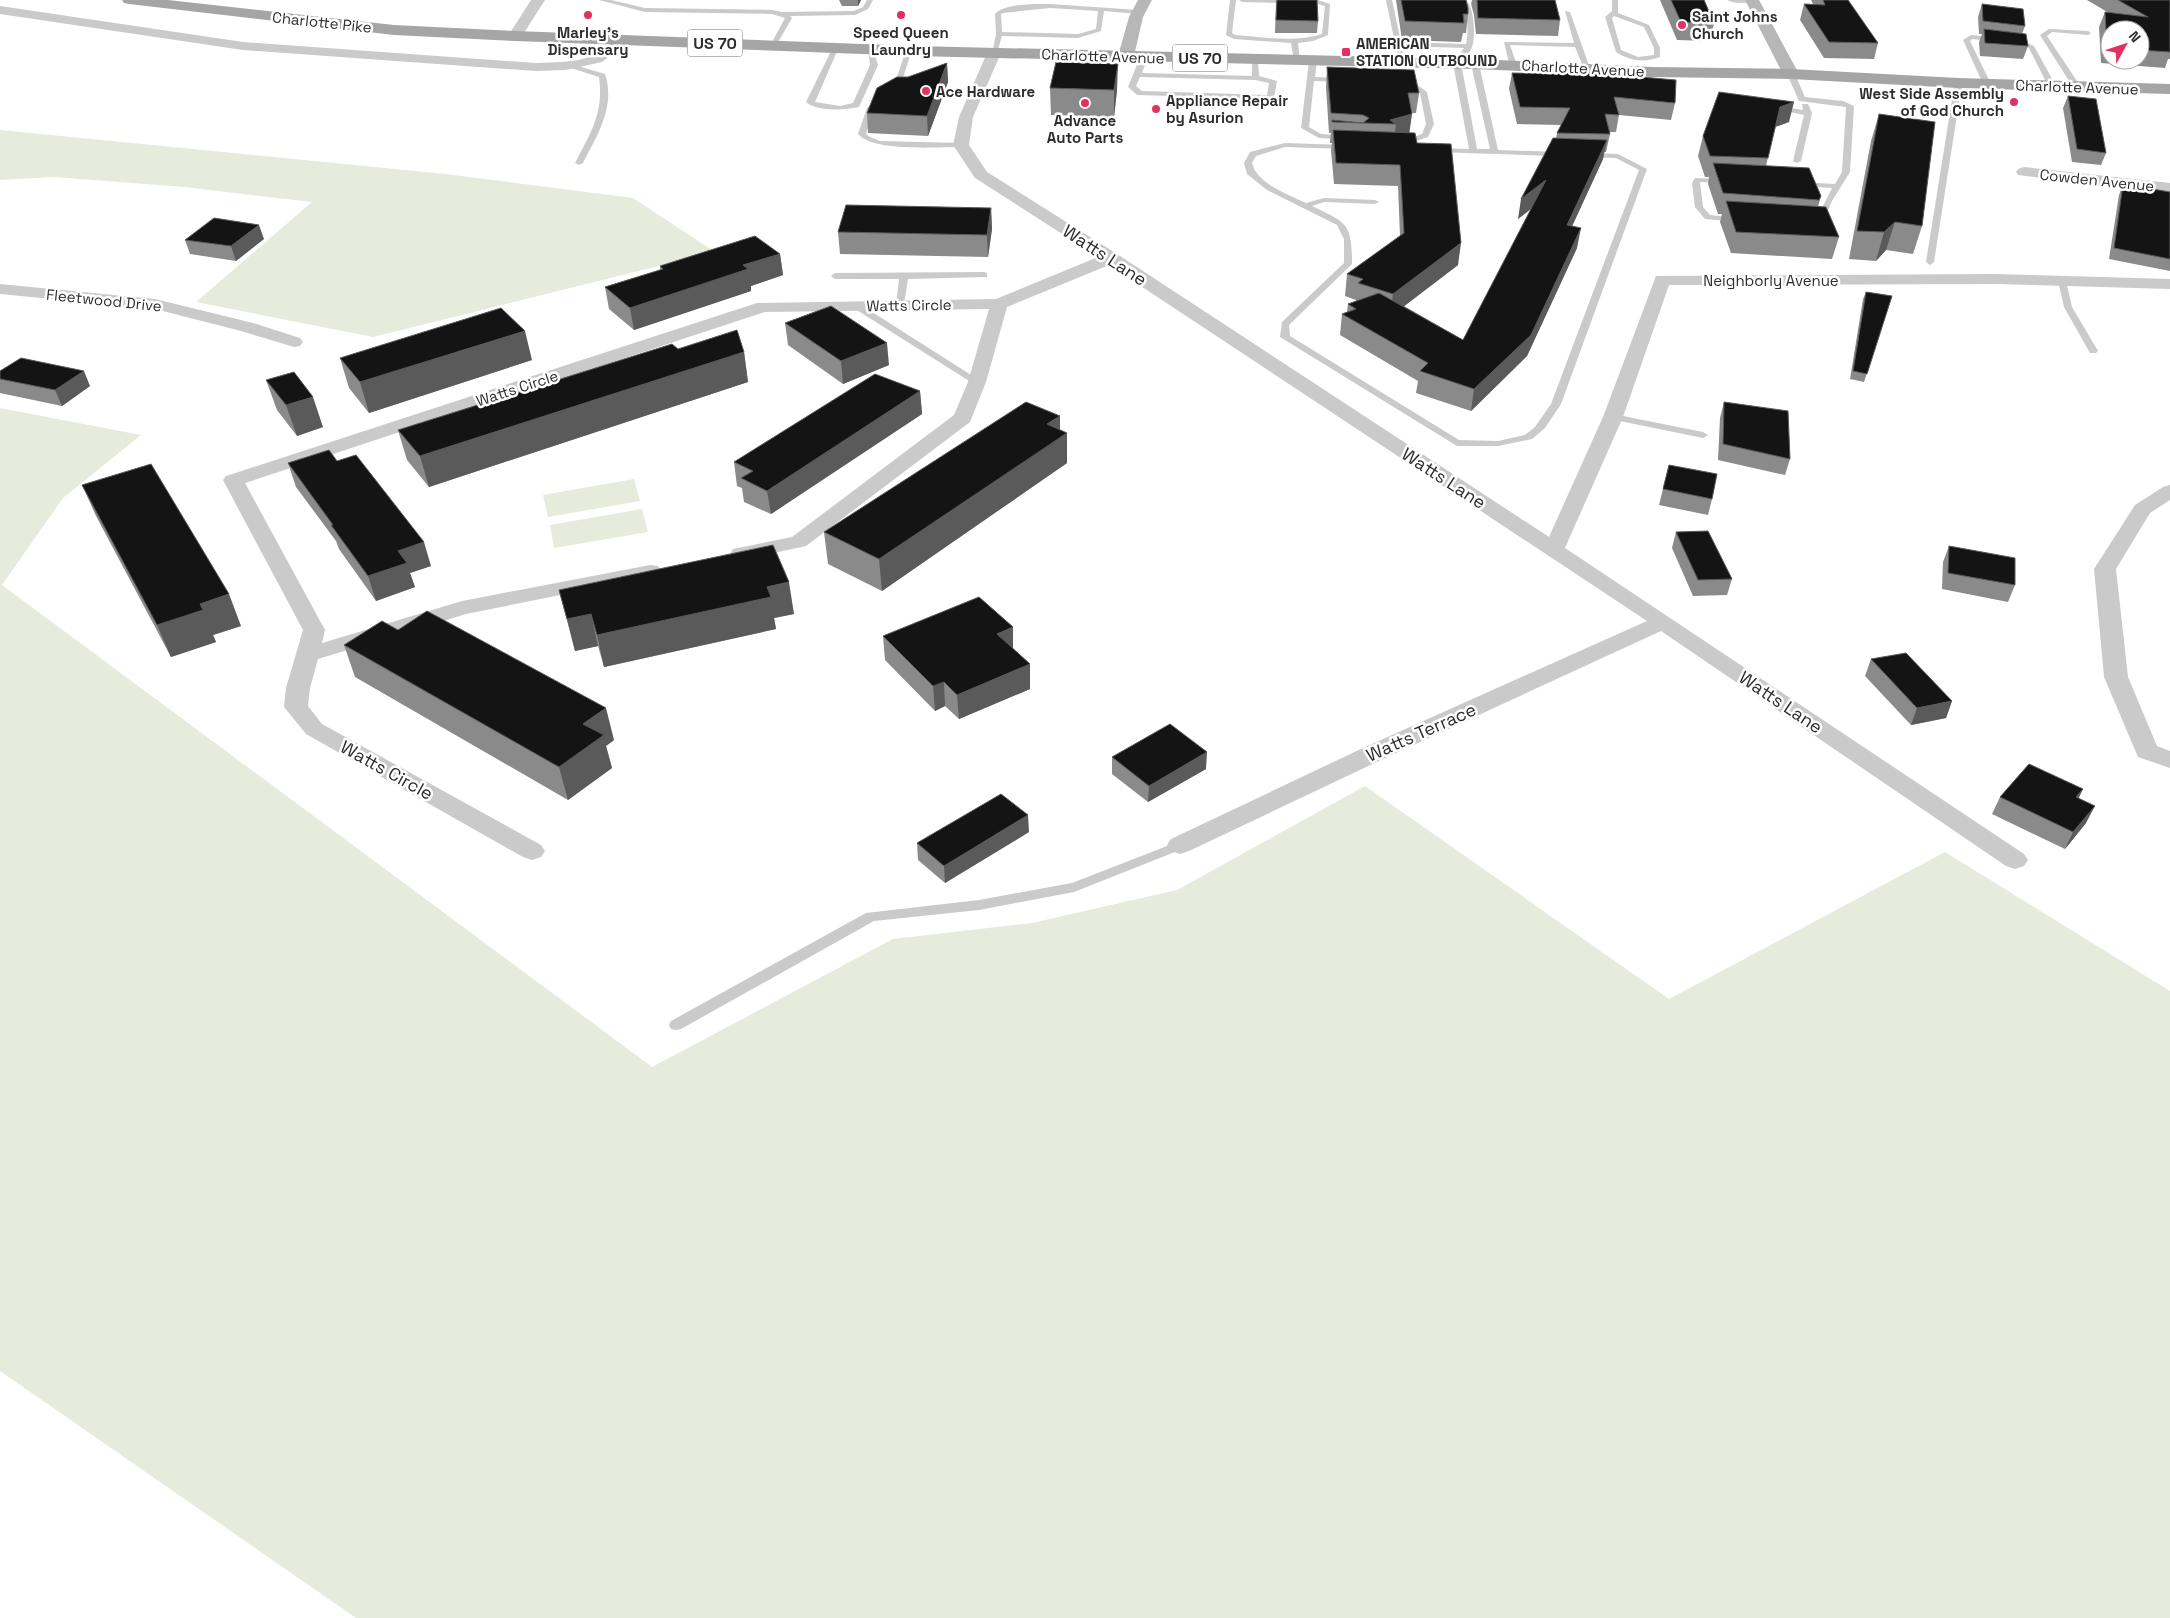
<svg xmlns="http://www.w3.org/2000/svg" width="2170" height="1618" font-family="'Space Grotesk',sans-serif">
  <rect width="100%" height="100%" fill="#fff"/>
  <path fill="#e6ebdb" d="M0 130 445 174 633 198 715 252 373 337 196 302 312 202 185 187 53 177 0 180Z
    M0 408 141 435 63 498 2 585 652 1067 893 939 1032 923 1177 890 1365 786 1669 999 1945 852 2170 991V1618H356L0 1371Z
    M634 479 640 501 548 517 543 495Z
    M642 509 648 532 554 548 550 525Z"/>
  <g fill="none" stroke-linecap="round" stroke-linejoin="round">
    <path fill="#cacaca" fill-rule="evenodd" d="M599 0H611L645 8 772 10 782 12 854 11 863 7 867 0H873L868 9 855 15 790 16 792 18 777 44 774 46 771 44 785 18 772 14 645 12Z
      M1230 0H1236L1232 33 1235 35C1263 37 1295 43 1322 34L1325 6 1318 4 1242 2 1239 0H1318L1330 4 1328 35 1313 41 1298 43 1300 60 1294 61 1291 43 1234 39 1226 35Z
      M1386 0H1392L1401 42 1466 44C1469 31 1468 10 1459 0H1466C1474 6 1476 37 1472 47 1470 53 1465 58 1461 63L1477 149H1490L1471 64 1475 62 1479 64 1498 150 1618 154 1647 169 1561 404 1545 428 1532 439 1498 446H1457L1280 337 1282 322 1344 263V239L1337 225 1267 190 1247 174 1244 163 1250 152 1285 143 1469 149 1453 63 1464 48 1401 46 1405 62 1399 63ZM1285 147 1616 158 1639 170 1551 404 1535 427 1525 435 1498 441 1459 440 1290 336 1289 325 1352 264C1352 223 1347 223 1312 206L1324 202 1375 204 1379 202 1375 200 1324 198 1306 203C1288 194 1257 184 1252 163L1256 156Z
      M1612 0H1618V13L1649 25 1660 48V57C1644 63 1630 61 1616 52L1605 17 1612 11ZM1614 16 1644 27 1654 48V55L1638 57 1621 50 1612 18Z
      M1727 0H1755C1749 4 1733 4 1727 0Z
      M1050 4 1138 10 1141 12 1138 14 1104 11 1101 31 1078 38 1002 36 997 53 992 54 996 34 995 14C1004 3 1036 4 1050 4ZM1050 8 1098 11 1096 29 1078 34 1002 32 1001 14 1003 13Z
      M1565 11 1570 12 1591 71 1584 69 1575 47 1510 45 1517 65 1510 67 1504 42 1574 43Z
      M2049 29 2088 31 2091 33 2088 35 2052 32 2047 36 2081 87 2080 89H2074L2040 35Z
      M1971 35 2019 40 2034 46 2056 86 2049 88 2029 48 2018 44 1972 39 1970 41 1991 84 1984 86 1963 40Z
      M836 45 839 47 815 102 840 106 853 103 870 65 868 48 873 49 878 65 859 107C845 110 817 112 806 102L833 47Z
      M909 48 912 50 898 93 891 95 906 50Z
      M1144 55 1148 57 1142 73 1252 76V59L1258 58 1259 76 1277 81 1274 97 1270 99 1137 95 1128 87 1140 57ZM1140 77 1255 80 1269 83 1267 95 1142 91 1136 86Z
      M1313 59 1317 61 1315 77 1343 78 1347 80 1343 82 1314 81 1309 127 1321 134 1349 136V140L1319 138 1301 128 1309 61Z
      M568 63 605 74C616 106 597 136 583 163L579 165 575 163C591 132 604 113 599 77L568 67Z
      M1788 72 1795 74 1805 97 1843 101 1854 106 1850 172 1832 201 1823 222 1819 224 1815 222 1832 188 1799 186 1795 184 1799 182 1835 184 1842 172 1846 107 1799 101 1787 74Z
      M1409 73H1415L1416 84 1427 92 1434 124 1428 137C1418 140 1407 146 1397 140L1398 138H1411L1422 134 1426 124 1420 93 1408 85Z
      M1955 81 1962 83 1934 262 1930 265 1926 262Z
      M872 103 879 105 874 109 866 134 870 137 880 141 961 143 965 145 961 147C937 147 873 152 858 134L867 108Z
      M1802 104H1808L1812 113 1801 161 1797 163 1793 161 1804 115 1772 108 1776 106 1803 110Z
      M1695 178 1727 179V183H1724L1700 182 1703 207 1710 215 1737 218H1740V222L1705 219 1695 207 1692 183Z
      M984 272 987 273V277L908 279 904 304 900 307 896 304 899 279H835L831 276 835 273Z
      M2062 278 2066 281 2072 307 2098 351 2096 353H2090L2064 307 2058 281Z
      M855 302 858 303 982 382 980 384H974L852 307V303Z
      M1613 414 1703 432 1708 435 1703 438 1610 419V415Z
      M1180 841 1186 845 1185 848 1074 892 979 910 874 921 681 1029 676 1030 671 1029 669 1025 671 1021 866 913 979 900 1072 883Z"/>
    <path fill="#cacaca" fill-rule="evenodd" d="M531 0H545L520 39H510L508 36Z
      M0 6 243 42 536 63C554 62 574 63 592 56 604 51 615 33 630 37L632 40 602 62 566 70 536 71 243 50 0 14Z
      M994 49 1001 53 973 117 969 145 987 172 1117 254 1549 537 1603 417 1656 276 1995 274 2170 279V289L1995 284 1669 285 1623 417 1565 548 2024 854 2028 860 2024 866 2015 869 2006 866 1661 631 1381 760 1189 851 1180 854 1171 851 1167 845 1171 839 1363 748 1647 621 1109 265 1007 307 986 382 970 422 806 546 741 560 733 559 730 554 733 549 792 537 954 415 968 382 989 309 765 312 245 483 325 630 322 643 462 601 650 565 658 566 661 571 658 576 650 577 466 614 318 659 310 688 308 706 322 724 541 845 545 851 541 857 532 860 523 857 306 734 284 707 286 688 303 630 223 480 226 476 757 303 996 299 1098 257 975 178 953 145 959 117 987 53Z
      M2024 167 2170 183V193L2018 175 2016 172 2018 169Z
      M0 284 155 299 253 323 300 338 303 342 300 346 294 347 241 331 155 309 0 294Z
      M2170 485V500L2150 513 2116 569 2128 677 2157 746 2170 751V768L2138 757 2104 677 2094 569 2135 505 2163 487Z"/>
    <path fill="#b7b7b7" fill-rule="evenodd" d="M1138 0H1152L1143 17 1134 56 1131 59H1121L1118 56 1129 17Z
      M1745 0H1759L1799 74 1797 77H1785L1783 74Z"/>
    <path fill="#a5a5a5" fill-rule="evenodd" d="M122 0H168L394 25 515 31 915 46 1475 59 1652 67 1791 69 1958 78 2170 84V94L1958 88 1791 79 1652 77 1475 69 915 56 515 41 394 35 129 4 124 3Z"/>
  </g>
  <path fill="#8a8a8a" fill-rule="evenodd" d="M839 0H861L858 6H842Z
    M1276 0 1318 21 1317 33H1275Z
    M1396 0H1466L1468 14 1466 33H1463L1461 42 1402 40Z
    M1472 0H1555L1560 20 1558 36 1476 34 1474 15 1471 4Z
    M1660 0H1704L1714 23 1710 41 1677 40Z
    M1811 0H1848L1878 43 1874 59 1824 58 1800 20 1804 4H1813Z
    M2087 0H2170V59H2168L2165 68 2101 63 2099 27 2105 12 2109 13ZM2110 30H2140V60H2110Z
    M1982 4 2025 26 2022 34 2028 46 2023 59 1980 56 1979 42 1982 34H1979L1978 17Z
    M947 63 948 82 928 136 868 133 867 113 908 77Z
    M1327 67 1419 93 1416 113H1412L1409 132 1417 143 1458 265 1404 306 1463 340 1531 209 1518 219 1556 138 1557 133 1561 125 1517 124 1509 89 1512 73 1557 74V72L1675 103 1671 120 1619 115 1616 132H1609L1610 134 1606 152H1604L1603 159 1572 226 1577 248 1527 356 1471 411 1416 393 1418 381 1340 335 1342 314 1347 312 1348 304 1356 301V300L1345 296 1347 274 1400 236 1398 186 1334 184 1331 150 1332 143H1330V141L1331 133H1329L1326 87Z
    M1050 88 1117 90 1114 117 1051 115Z
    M2068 96 2106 153 2101 165 2072 162 2063 108Z
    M1879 114 1922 226 1913 254 1886 250 1876 261 1849 259 1871 141Z
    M1789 122 1775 127 1766 166 1821 196 1818 207 1839 237 1832 259 1731 253 1720 222 1722 214H1718L1708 184 1709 177H1705L1698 156 1703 136Z
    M2123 184 2170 192V271L2109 259 2119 195Z
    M991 208 992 229 988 257 840 254 838 232Z
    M264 239 236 261 190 254 185 240Z
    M780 254 783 275 751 286V291L634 330 609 309 605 287 660 270V266Z
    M1866 292 1892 296 1864 382 1850 379 1863 299Z
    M785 323 889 365 843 384 788 345Z
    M678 349 744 352 748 382 429 487 407 460 398 430Z
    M340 358 532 360 369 413 349 388Z
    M0 371 90 386 62 406 0 393Z
    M266 380 323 427 297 436 277 410Z
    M920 391 922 414 771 514 744 502 742 488 737 486 734 462Z
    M1724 402 1790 459 1785 475 1718 460 1720 418Z
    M1060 430 1067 433V463L882 591 828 564 824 532Z
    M337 461 431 566 410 573 415 587 376 601 339 549 336 541 296 487 288 463Z
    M1669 465 1712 499 1708 515 1659 505Z
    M82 485 241 626 213 635 216 642 171 657 96 516Z
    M1676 532 1732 579 1727 595 1693 596 1672 548Z
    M1949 546 2015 585 2008 602 1942 589 1943 562Z
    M559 590 794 614 774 618 776 629 604 667 598 646 575 651Z
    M398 630 614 740 606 746 612 768 568 800 355 677 344 645Z
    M883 636 1013 649 1030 664V689L959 719 945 706 935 711 885 660Z
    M1871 659 1952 701 1946 718 1911 725 1865 676Z
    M1112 757 1206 769 1148 802 1112 774Z
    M2000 797 2078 798 2086 823 2065 849 1992 814Z
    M1029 832 945 883 918 860 917 843Z"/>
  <path fill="#5a5a5a" d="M858 0H861L858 6Z
    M947 63 948 82 928 136 927 116Z
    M1118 64 1117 90 1114 117V90Z
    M1794 102 1789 122 1775 127 1780 107Z
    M1412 114 1409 135 1394 139 1396 124 1390 120Z
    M1607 140 1603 159 1563 246 1567 225Z
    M1546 180 1542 200 1518 219 1521 199Z
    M991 208 992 229 988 257 987 235Z
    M1895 222 1886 250 1876 261 1884 232Z
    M259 225 264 239 236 261 231 246Z
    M1581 228 1577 248 1527 356 1471 411 1474 389Z
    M1461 243 1458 265 1390 317 1393 294Z
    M780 254 783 275 751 286V291L634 330 630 308 743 265Z
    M525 331 532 360 369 413 360 382Z
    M887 343 889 365 843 384 841 361Z
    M744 352 748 382 429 487 420 456Z
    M84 371 90 386 62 406 55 390Z
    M920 391 922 414 771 514 767 491Z
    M313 397 323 427 297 436 286 405Z
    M1060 416V437L1067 433V463L882 591 879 559 1047 424Z
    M424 542 431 566 410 573 415 587 376 601 368 576 398 551Z
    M789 582 794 614 774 618 776 629 604 667 597 635 767 587Z
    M229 594 241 626 213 635 216 642 171 657 157 625 200 604Z
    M591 614 598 646 575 651 567 619Z
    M1013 627V651L997 634Z
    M1030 664V689L959 719 957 695Z
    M944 682 945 706 935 711 933 686Z
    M1952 701 1946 718 1911 725 1917 708Z
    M606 708 614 740 606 746 612 768 568 800 559 767 583 724Z
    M1207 752 1206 769 1148 802 1149 786Z
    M2083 789 2075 806 2076 797Z
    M2095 806 2086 823 2065 849 2073 832Z
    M1028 815 1029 832 945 883 944 866Z"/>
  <path fill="#141414" stroke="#5a5a5a" d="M1277 0H1317L1318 21 1276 20Z
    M1401 0H1466L1468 8V14H1463L1464 23 1405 21Z
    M1477 0H1555L1560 20 1478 18Z
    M1671 0H1704L1714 23 1681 22Z
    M1823 0H1848L1878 43 1829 42 1804 4 1825 5Z
    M2118 0H2170V52L2140 50V30H2110V48H2107L2105 12 2148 17Z
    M1982 4 2023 9 2025 26 1983 21Z
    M1984 29 2026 34 2028 46 1985 43Z
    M1056 62 1118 64 1114 90 1050 88Z
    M947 63 927 116 867 113 877 88 897 77H908Z
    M1327 67 1414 70 1419 93H1408L1412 114 1390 120 1396 124 1332 122V120L1363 123 1369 118 1363 115 1331 113Z
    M1557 72 1583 73V72L1676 80 1675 103 1614 97 1619 115 1605 114 1610 134 1557 133 1570 108 1520 107 1512 73 1558 74Z
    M1719 92 1794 102 1780 107 1768 158 1710 156 1703 136Z
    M2068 96 2096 99 2106 153 2077 149Z
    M1879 114 1935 122 1922 226 1895 222 1884 232 1857 231Z
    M1333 130 1415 133 1417 143 1451 144 1461 243 1393 294 1358 283 1363 279 1347 274 1404 233 1400 165 1336 163Z
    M1553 138 1607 140 1567 225 1581 228 1531 335 1474 389 1420 371 1428 363 1342 314 1356 309 1348 304 1379 293 1463 340 1546 180 1521 199Z
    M1713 163 1809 168 1821 196 1819 200 1723 193Z
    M2123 184 2170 192V259L2114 248Z
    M1726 201 1826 207 1839 237 1736 232Z
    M846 205 991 208 987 235 838 232Z
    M214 218 259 225 231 246 185 240Z
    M755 236 780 254 743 265 748 269 630 308 605 287 663 269 660 266Z
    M1866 292 1892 296 1867 374 1853 371Z
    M831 306 887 343 841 361 785 323Z
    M501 308 525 331 360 382 340 358Z
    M737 330 744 352 420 456 398 430 672 344 678 349Z
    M21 358 84 371 55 390 0 379V371Z
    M294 372 313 397 286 405 266 380Z
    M875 374 920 391 767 491 741 478 753 471 734 462Z
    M1026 402 1060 416 1047 424 1067 433 879 559 824 532Z
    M1724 402 1788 411 1790 459 1723 444Z
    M329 450 337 461 356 455 424 542 398 551 407 563 368 576 331 525H333L288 463Z
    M151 464 229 594 200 604 203 610 157 625 82 485Z
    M1669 465 1717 474 1712 499 1663 489Z
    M1708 531 1732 579 1698 580 1676 532Z
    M773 545 789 582 767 587 771 597 597 635 591 614 567 619 559 590Z
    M1949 546 2015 558V585L1948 573Z
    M979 597 1013 627 997 634 1030 664 957 695 944 682 933 686 883 636Z
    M427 611 606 708 583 724 604 735 559 767 344 645 382 621 398 630Z
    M1906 653 1952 701 1917 708 1871 659Z
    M1170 724 1207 752 1149 786 1112 757Z
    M2029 764 2083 789 2076 797 2095 806 2073 832 2000 797Z
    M1001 794 1028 815 944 866 917 843Z"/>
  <g fill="#e23160" stroke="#fff" stroke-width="2">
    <circle cx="588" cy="15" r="5"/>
    <circle cx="901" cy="15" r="5"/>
    <circle cx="1682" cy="25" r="5"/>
    <rect x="1341" y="47" width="10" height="10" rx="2.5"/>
    <circle cx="926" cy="91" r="5"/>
    <circle cx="2014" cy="102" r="5"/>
    <circle cx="1085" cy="103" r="5"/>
    <circle cx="1156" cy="109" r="5"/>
  </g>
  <g text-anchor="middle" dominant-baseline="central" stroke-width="5" stroke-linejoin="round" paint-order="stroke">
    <g font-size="15" font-weight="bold" fill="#2d2d2d" stroke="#fff" text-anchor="start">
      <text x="1692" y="16">Saint Johns<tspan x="1692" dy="17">Church</tspan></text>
      <text x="588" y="32" text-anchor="middle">Marley’s<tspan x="588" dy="17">Dispensary</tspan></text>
      <text x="901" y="32" text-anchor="middle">Speed Queen<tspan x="901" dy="17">Laundry</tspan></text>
      <text x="1356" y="43">AMERICAN<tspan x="1356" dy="17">STATION OUTBOUND</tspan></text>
      <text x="936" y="91">Ace Hardware</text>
      <text x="2004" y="93" text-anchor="end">West Side Assembly<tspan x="2004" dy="17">of God Church</tspan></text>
      <text x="1166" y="100">Appliance Repair<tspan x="1166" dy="17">by Asurion</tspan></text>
      <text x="1085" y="120" text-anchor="middle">Advance<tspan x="1085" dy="17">Auto Parts</tspan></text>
    </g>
    <g font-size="15" fill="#2d2d2d" stroke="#fff">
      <text transform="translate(322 22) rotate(6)">Charlotte Pike</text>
      <text transform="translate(1103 56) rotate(2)">Charlotte Avenue</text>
      <text transform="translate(1583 68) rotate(3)">Charlotte Avenue</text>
      <text transform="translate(2077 87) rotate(2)">Charlotte Avenue</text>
      <text transform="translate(2097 180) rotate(6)">Cowden Avenue</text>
      <text x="1771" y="280">Neighborly Avenue</text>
      <text transform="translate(104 300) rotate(6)">Fleetwood Drive</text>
      <text transform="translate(909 305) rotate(-1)">Watts Circle</text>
      <text transform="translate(517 388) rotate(-18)">Watts Circle</text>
    </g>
    <g fill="#fff" stroke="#6c6c6c" stroke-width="1">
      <rect x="687.5" y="29.5" width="55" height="27" rx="4"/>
      <rect x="1172.5" y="44.5" width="55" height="27" rx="4"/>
    </g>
    <g font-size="16" font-weight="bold" fill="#2d2d2d">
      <text x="715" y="43">US 70</text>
      <text x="1200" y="58">US 70</text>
    </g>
    <g font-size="18" fill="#2d2d2d" stroke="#fff">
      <text transform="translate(1105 255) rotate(33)">Watts Lane</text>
      <text transform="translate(1444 478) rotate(33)">Watts Lane</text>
      <text transform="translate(1781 702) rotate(34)">Watts Lane</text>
      <text transform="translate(1421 732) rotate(-24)">Watts Terrace</text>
      <text transform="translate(387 770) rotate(29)">Watts Circle</text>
    </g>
  </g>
  <g transform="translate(2125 45) rotate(50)"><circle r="24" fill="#ffffff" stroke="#ababab"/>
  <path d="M0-4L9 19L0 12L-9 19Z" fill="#e23160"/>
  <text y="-8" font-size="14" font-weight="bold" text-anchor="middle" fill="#2d2d2d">N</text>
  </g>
</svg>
